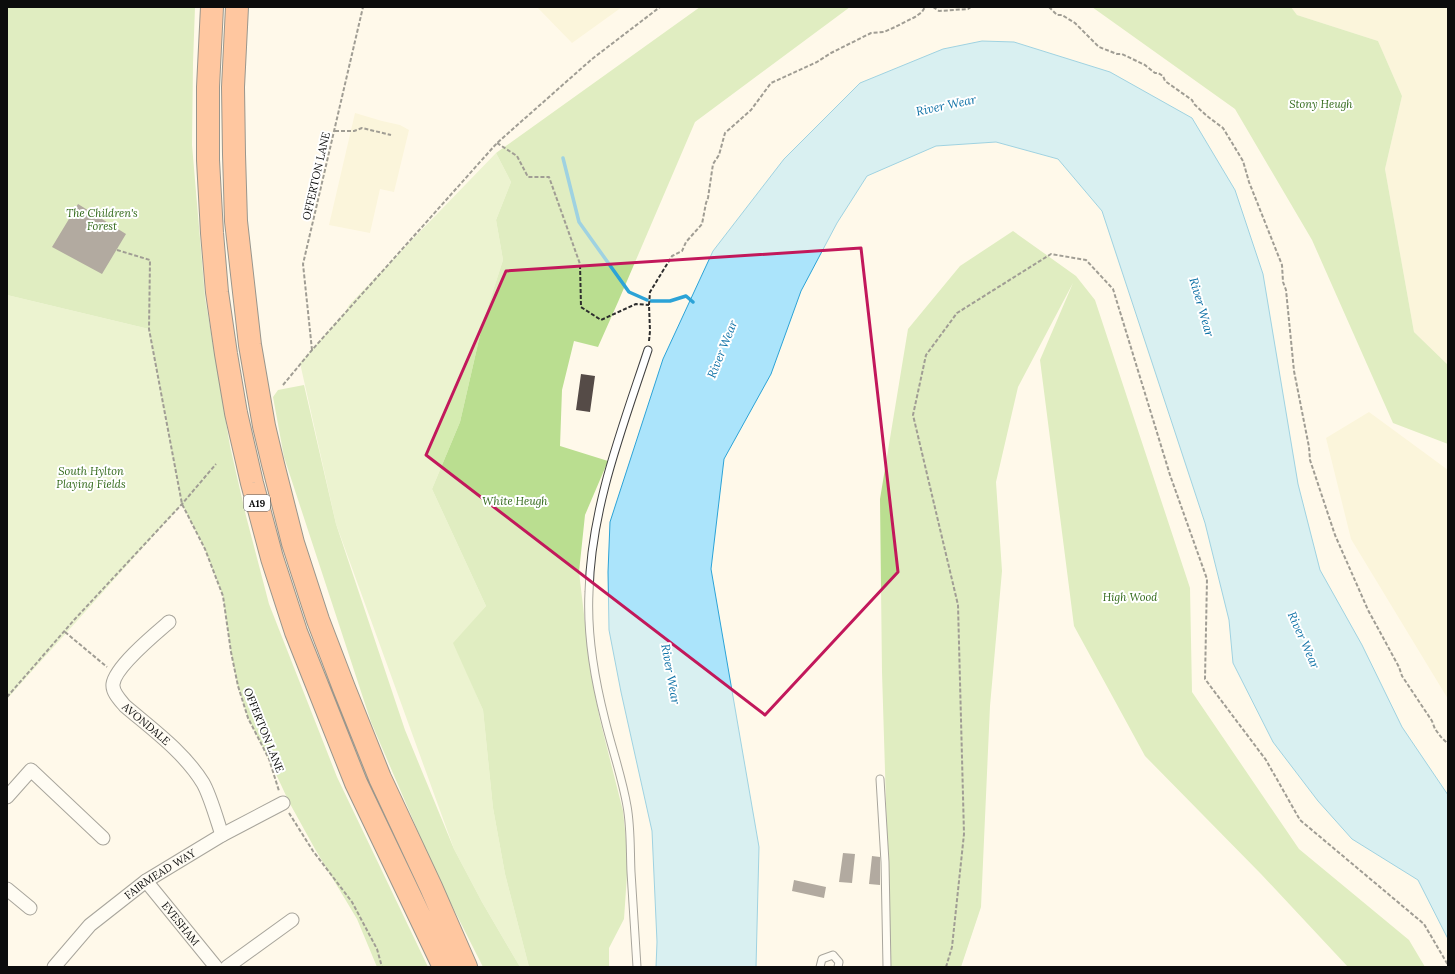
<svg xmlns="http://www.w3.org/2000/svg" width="1455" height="974" font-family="Lora,serif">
  <rect width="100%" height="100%" fill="#fff9ea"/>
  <path fill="#f7efc9" d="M537 7H622L572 43Z
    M1291 7H1448V365L1414 332 1385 169 1402 96 1378 41 1297 15Z
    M355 113 382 121 400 125 409 130 394 192 380 189 370 233 329 225Z
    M1369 412 1448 470V699L1351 539 1326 438Z"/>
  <path fill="#d5ecb1" d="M496 153 511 182 496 220 503 260 483 322 460 422 432 489 486 606 454 643 483 710 493 808 505 874 529 967H520L482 902 454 849 336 524 300 363 346 311 349 305Z
    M7 295 149 329 182 504 7 699Z"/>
  <path fill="#bade90" d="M7 7H195L193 63 192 145 205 297 230 446 246 516 269 604 337 777 428 967H377L357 919 315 849 289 802 269 759 248 718 238 686 231 652 223 596 205 549 182 504 149 329 7 295Z
    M700 7H850L695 122 618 302 598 347 574 341 562 390 560 446 608 461 585 515 579 572 591 674 600 720 623 811 628 860 624 919 609 948V967H529L505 874 493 808 483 710 453 643 486 606 432 489 460 422 483 322 503 260 496 220 511 182 496 153Z
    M1092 7H1291L1297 15 1378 41 1402 96 1385 169 1414 332 1448 365V444L1393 423 1312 240 1235 109Z
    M1013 231 1076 276 1095 300 1190 588 1192 692 1299 849 1409 940 1425 967H1348L1261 874 1145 756 1074 626 1040 360 1073 283 1018 387 996 482 1002 571 990 706 981 907 961 967H891L882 672 880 499 908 329 960 266Z
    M304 385 336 524 405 730 454 849 482 902 520 967H483L438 878 371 722 284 457 273 397 278 390Z"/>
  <path fill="#abe4fb" stroke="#2ca3d7" d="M982 41 1014 42 1110 72 1192 118 1235 190 1263 274 1298 484 1320 570 1362 645 1402 727 1448 795V939L1418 880 1352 839 1318 801 1273 742 1233 663 1229 620 1205 523 1102 211 1058 159 996 142 936 146 867 176 837 223 801 291 771 374 724 459 711 569 759 847 756 967H656L657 942 652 831 621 692 609 630 608 572 610 522 663 359 713 251 784 159 860 83 943 49Z"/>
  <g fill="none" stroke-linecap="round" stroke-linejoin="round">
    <path stroke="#2ca3d7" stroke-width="3.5" d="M563 158 579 222 629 292 647 300
      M651 301H670L686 296 693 302"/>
  </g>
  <path fill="#554b47" d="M78 204 126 234 102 274 52 247Z
    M581 374 595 376 590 412 576 410Z
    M843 853 855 854 852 883 839 882Z
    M872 856 880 857V885L869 884Z
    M794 880 826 887 824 898 792 891Z"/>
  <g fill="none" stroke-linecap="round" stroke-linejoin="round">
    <defs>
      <path id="lane" d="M880 779 885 862 887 967
        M637 967C635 935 633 904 631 872 630 850 631 828 627 806 622 777 612 749 605 720 595 681 587 632 589 592 591 508 622 429 648 350
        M820 967 822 959 833 955 839 962 838 967"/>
      <g id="street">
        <path id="s1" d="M169 622C155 634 115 667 113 684 112 692 120 700 125 706 152 729 184 752 203 783 210 795 217 820 222 835"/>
        <path d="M7 797 31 770 103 838"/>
        <path id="s2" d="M146 881 216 967"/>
        <path d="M7 889 30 908"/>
        <path id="s3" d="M54 967 90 925 146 881 222 835 283 803"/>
        <path d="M227 967 292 920"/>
      </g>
      <path id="highway" d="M212 7 208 87V160L212 233 217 292 226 354 236 413 252 483 272 558 296 632 356 783 444 967
        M237 7 233 87 234 154 236 221 250 345 264 426 273 464 293 543 318 620 344 688 380 778 431 887 466 967"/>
    </defs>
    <use href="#lane" stroke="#3f3f3f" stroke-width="9"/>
    <use href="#street" stroke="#3f3f3f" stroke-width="15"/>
    <use href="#highway" stroke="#1d1d1d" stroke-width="24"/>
    <path stroke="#2e2e2e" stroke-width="2" stroke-dasharray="4 2" stroke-linecap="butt" d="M933 7 939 11 968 9 971 7
      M1049 7 1057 15H1062L1075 23 1099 47 1117 54H1122L1145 65 1155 73H1158L1163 76 1165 81 1192 100 1194 104 1207 116 1223 128 1243 161 1249 182 1282 265 1283 282 1286 290 1294 371 1309 447 1310 460 1335 535 1368 610 1399 667 1402 676 1432 721 1435 729 1441 737 1448 744
      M335 131H354L362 128 391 135
      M497 143 517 156 528 177H549L580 264 581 307 601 320 636 304 649 305
      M117 250 150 260 149 329 182 504 205 549 223 596 231 652 238 686 248 718 269 759 279 791
      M649 341 650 331 649 305 650 292 672 256 682 251 686 242 702 224 706 203 708 198 713 164 719 155 725 133 751 110 771 83 817 62 831 53 871 33 884 32 895 27 915 17 922 12 925 7
      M312 350 303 264 363 7
      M283 385 312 350 497 143 592 59 660 7
      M65 632 107 667
      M7 697 74 620 182 504 216 464
      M289 813 313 851 352 902 377 949 382 967
      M946 967 952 947 964 834 958 605 913 415 926 355 957 313 1051 254 1086 260 1113 289 1170 475 1207 579 1205 679 1266 760 1300 820 1424 924 1448 965"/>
    <use href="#lane" stroke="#fff" stroke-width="7"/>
    <use href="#street" stroke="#fff" stroke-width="13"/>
    <use href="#highway" stroke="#ff8b48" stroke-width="22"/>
  </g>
  <path d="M0 0H1455V974H0ZM861 248 898 572 765 715 426 455 506 271Z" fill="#fff9ea" fill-opacity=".55" fill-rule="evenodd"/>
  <path fill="none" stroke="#c2185b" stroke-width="3" stroke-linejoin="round" d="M861 248 898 572 765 715 426 455 506 271Z"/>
  <g text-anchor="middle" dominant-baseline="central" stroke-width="4" stroke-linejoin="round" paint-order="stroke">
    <rect fill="#fff" stroke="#555" stroke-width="1" x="244" y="495" width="26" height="16" rx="3"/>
    <g font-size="10" font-weight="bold" fill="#0c0c0c">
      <text x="257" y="503">A19</text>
    </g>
    <g font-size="11" font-style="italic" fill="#306818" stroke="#fff">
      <text x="1321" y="104">Stony Heugh</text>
      <text x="102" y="213">The Children's<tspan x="102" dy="13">Forest</tspan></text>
      <text x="91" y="471">South Hylton<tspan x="91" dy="13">Playing Fields</tspan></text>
      <text x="515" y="501">White Heugh</text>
      <text x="1130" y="597">High Wood</text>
    </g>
    <g font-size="11" fill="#0c0c0c" stroke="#fff">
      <text transform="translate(316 176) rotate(-77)">OFFERTON LANE</text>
      <text stroke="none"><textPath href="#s1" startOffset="138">AVONDALE</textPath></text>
      <text transform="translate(264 730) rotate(68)">OFFERTON LANE</text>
      <text stroke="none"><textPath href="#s3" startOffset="142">FAIRMEAD WAY</textPath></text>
      <text stroke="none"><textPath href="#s2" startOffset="55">EVESHAM</textPath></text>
    </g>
    <g font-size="12" font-style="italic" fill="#0d71a6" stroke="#fff">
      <text transform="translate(946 105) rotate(-12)">River Wear</text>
      <text transform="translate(1202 307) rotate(74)">River Wear</text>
      <text transform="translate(722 349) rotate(-68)">River Wear</text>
      <text transform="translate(1304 640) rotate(66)">River Wear</text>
      <text transform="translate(671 674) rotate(80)">River Wear</text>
    </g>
  </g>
  <rect width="1455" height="974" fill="none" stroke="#0c0c0c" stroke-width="16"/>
</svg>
